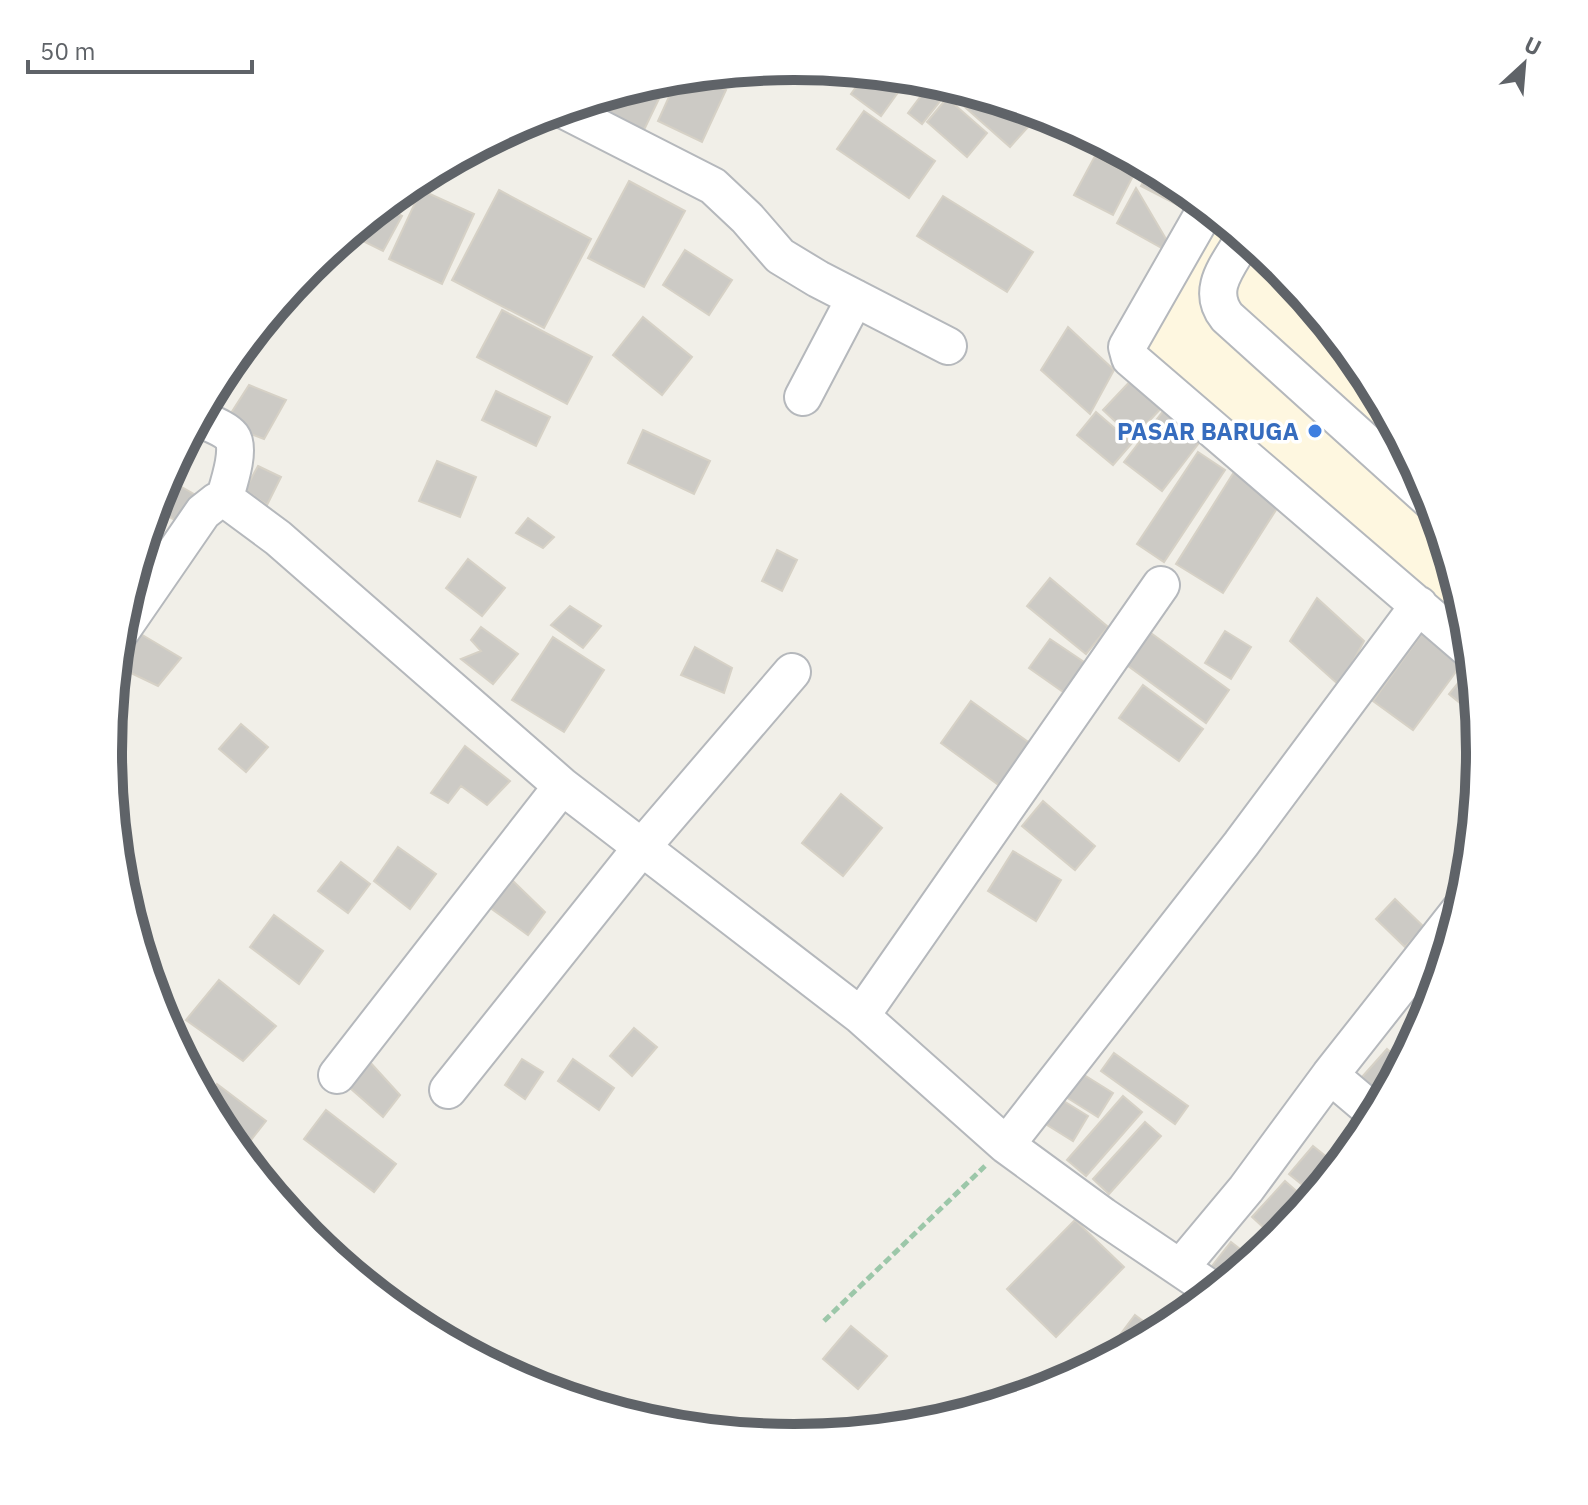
<svg xmlns="http://www.w3.org/2000/svg" width="1588" height="1505" font-family="'IBM Plex Sans',sans-serif">
  <rect width="100%" height="100%" fill="#f1efe8"/>
  <path fill="#fef7e0" d="M1210 210 1280 267 1365 371 1428 490 1467 619 1469 636 1137 346Z"/>
  <path fill="#cccac5" stroke="#d6d1c6" stroke-width="2" d="M866 73 909 77 881 116 851 94Z
    M695 76 726 90 702 142 658 121 678 77Z
    M661 79 668 80 644 130 603 110 611 94Z
    M930 84 945 95 922 124 908 113Z
    M955 87 1029 110 1037 117 1010 147 949 93Z
    M947 98 987 133 967 157 927 122Z
    M864 111 935 161 909 198 837 149Z
    M1095 156 1133 176 1113 215 1074 195Z
    M1151 168 1176 182 1199 201 1193 213 1141 186Z
    M629 181 685 211 644 287 588 258Z
    M1136 188 1176 256 1117 223Z
    M421 190 474 214 442 284 389 259Z
    M499 190 591 239 544 328 452 280Z
    M943 196 1033 252 1007 292 917 236Z
    M383 206 402 216 383 251 355 237 363 222Z
    M685 250 732 280 709 315 663 285Z
    M502 310 592 357 567 404 477 357Z
    M643 317 692 357 662 395 613 355Z
    M1068 327 1114 370 1090 414 1041 370Z
    M225 368 233 372 214 415 203 410Z
    M1137 374 1167 402 1133 438 1103 410Z
    M249 385 286 400 264 439 224 424Z
    M496 391 550 417 536 446 482 420Z
    M1164 410 1202 439 1162 491 1124 462Z
    M1096 412 1132 443 1113 465 1077 435Z
    M643 430 710 461 694 494 628 463Z
    M188 437 200 443 178 481 167 476Z
    M1198 452 1225 470 1164 562 1137 544Z
    M437 461 476 477 460 517 419 501Z
    M258 466 281 477 267 505 245 490Z
    M1236 469 1283 499 1223 593 1176 564Z
    M166 478 201 498 185 526 154 508Z
    M528 518 554 537 543 548 516 533Z
    M777 550 797 560 782 591 762 581Z
    M468 559 505 588 482 616 446 588Z
    M1050 578 1108 627 1086 654 1027 606Z
    M1317 598 1364 641 1340 686 1290 641Z
    M570 606 601 626 583 648 551 625Z
    M1429 624 1469 654 1413 730 1373 701Z
    M481 627 518 654 493 684 461 659 481 651 471 640Z
    M1144 628 1229 690 1206 723 1120 660Z
    M134 630 181 658 158 686 116 666 117 659Z
    M1225 631 1251 647 1231 679 1205 663Z
    M553 637 604 670 564 732 512 700Z
    M1050 639 1090 666 1069 696 1029 668Z
    M695 647 732 668 724 693 681 675Z
    M1472 666 1477 717 1449 694Z
    M1143 685 1203 729 1179 761 1119 718Z
    M971 701 1031 744 1000 786 941 743Z
    M241 724 268 747 246 772 219 749Z
    M465 746 510 781 487 805 461 786 448 803 431 793Z
    M841 794 882 828 843 876 802 843Z
    M1043 801 1095 846 1075 870 1022 826Z
    M398 847 436 874 410 909 374 881Z
    M1013 851 1061 880 1036 921 988 891Z
    M341 862 370 884 348 913 318 891Z
    M513 881 545 912 528 935 489 907Z
    M1395 899 1424 927 1405 947 1376 919Z
    M274 915 323 951 299 984 250 947Z
    M219 980 276 1026 243 1061 186 1020Z
    M634 1028 657 1047 632 1076 610 1056Z
    M1387 1049 1403 1063 1384 1097 1362 1077Z
    M1114 1053 1188 1106 1175 1124 1101 1071Z
    M522 1059 543 1072 525 1099 505 1085Z
    M573 1059 614 1088 599 1110 558 1081Z
    M368 1060 400 1095 383 1117 342 1081Z
    M1081 1073 1113 1093 1098 1117 1066 1097Z
    M217 1084 266 1121 240 1154 223 1134 205 1100Z
    M1054 1095 1088 1116 1073 1141 1039 1120Z
    M1123 1096 1142 1112 1086 1176 1067 1160Z
    M326 1110 396 1164 374 1192 304 1139Z
    M1145 1122 1161 1136 1109 1194 1093 1179Z
    M1313 1146 1338 1166 1315 1195 1289 1174Z
    M1285 1181 1309 1202 1277 1240 1252 1217Z
    M1075 1220 1124 1267 1056 1337 1007 1289Z
    M1231 1242 1253 1259 1229 1279 1212 1266Z
    M1135 1315 1158 1332 1098 1364Z
    M851 1326 887 1356 858 1389 823 1359Z"/>
  <g fill="none" stroke-linecap="round" stroke-linejoin="round">
    <defs>
      <path id="minor" d="M562 109 713 186 747 218 780 256 818 279 948 346
        M1207 207 1127 347 1130 358 1471 651
        M1244 238C1229 265 1205 289 1227 317L1432 502
        M803 397 855 298
        M198 418C208 423 225 428 232 437 241 449 228 486 224 500
        M119 634 203 512 217 501H228L278 538 562 786 861 1016 1006 1145 1103 1216 1214 1291
        M861 1016 1161 585
        M337 1075 562 786
        M1330 1075 1460 910
        M448 1090 642 847 792 672
        M1006 1145 1241 844 1419 605
        M1180 1268 1246 1189 1330 1075 1376 1114"/>
    </defs>
    <use href="#minor" stroke="#b5b8bc" stroke-width="40"/>
    <path stroke="#9cc7a9" stroke-width="5" stroke-dasharray="8 4" stroke-linecap="butt" d="M824 1321 985 1166"/>
    <use href="#minor" stroke="#fff" stroke-width="36"/>
  </g>
  <circle fill="#3f7fe0" stroke="#fff" stroke-width="3" cx="1315" cy="431" r="8"/>
  <g text-anchor="middle" dominant-baseline="central" stroke-width="7" stroke-linejoin="round" paint-order="stroke">
    <g font-size="24" font-weight="bold" fill="#366cbe" stroke="#fff" text-anchor="end">
      <text x="1299" y="431">PASAR BARUGA</text>
    </g>
  </g>
  <path d="M0 0H1588V1505H0ZM122 752a672 672 0 1 1 1344 0a672 672 0 1 1-1344 0Z" fill="#fff" fill-rule="evenodd"/>
  <path fill="none" stroke="#5f6368" stroke-width="10" d="M122 752a672 672 0 1 1 1344 0a672 672 0 1 1-1344 0Z"/>
  <g transform="translate(1524 64) rotate(26)" stroke="#ffffff" stroke-width="6" paint-order="stroke">
  <path d="M0-6L14 30L0 20L-14 30Z" fill="#5f6368"/>
  <text y="-12" font-size="22" font-weight="bold" text-anchor="middle" fill="#5f6368">U</text>
  </g>
  <path d="M28 60v12h224v-12" fill="none" stroke="#5f6368" stroke-width="4"/>
  <text x="40" y="60" font-size="24" fill="#5f6368" stroke="#ffffff" stroke-width="6" paint-order="stroke">50 m</text>
</svg>
